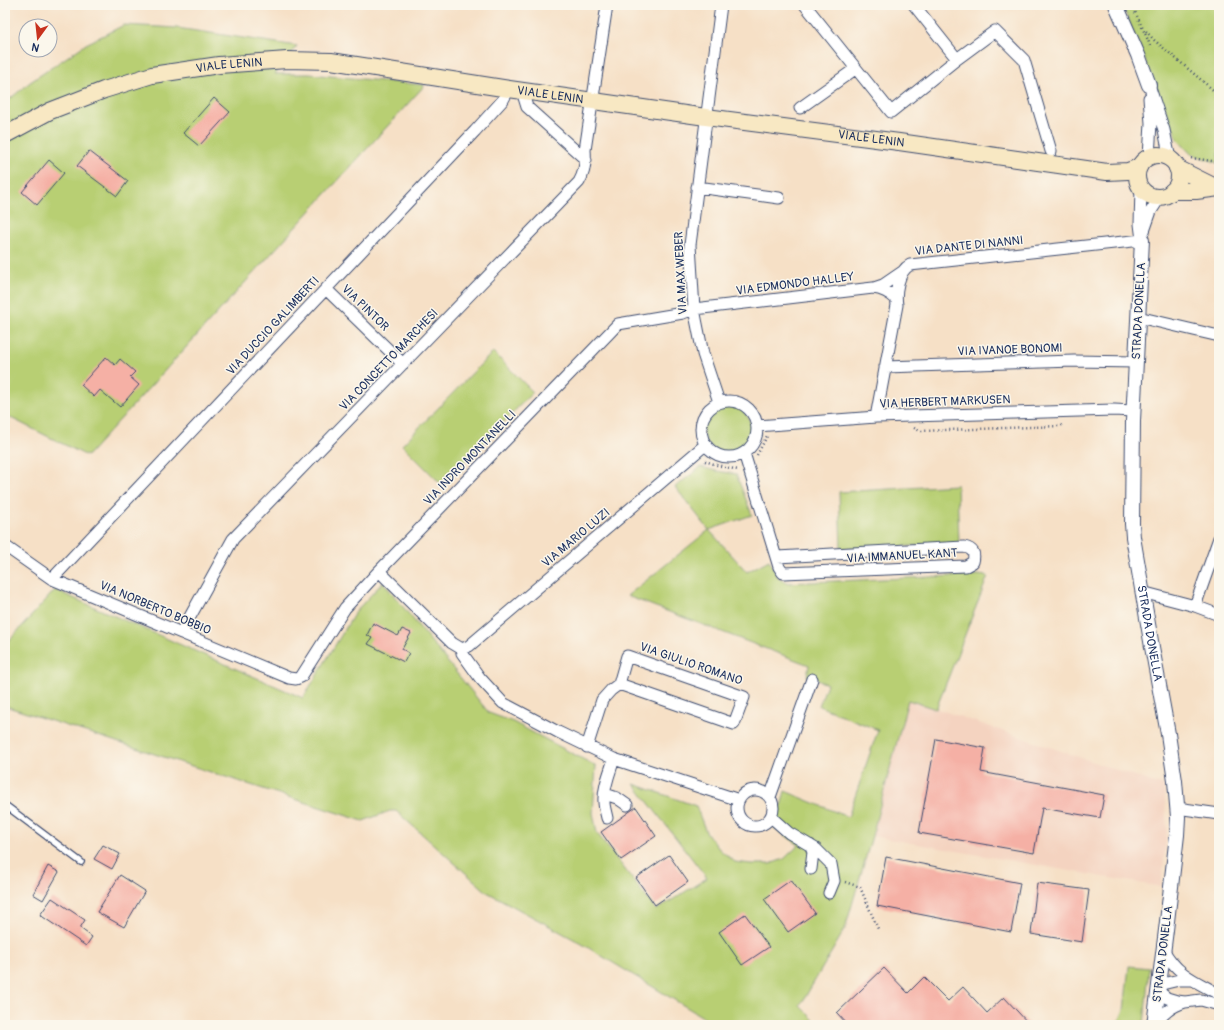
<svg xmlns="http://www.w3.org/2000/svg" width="1224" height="1030" font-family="Pangolin,sans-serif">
  <rect width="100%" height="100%" fill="#fbf7ec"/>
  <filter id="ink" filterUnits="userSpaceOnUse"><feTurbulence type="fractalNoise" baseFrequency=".025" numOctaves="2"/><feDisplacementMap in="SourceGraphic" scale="8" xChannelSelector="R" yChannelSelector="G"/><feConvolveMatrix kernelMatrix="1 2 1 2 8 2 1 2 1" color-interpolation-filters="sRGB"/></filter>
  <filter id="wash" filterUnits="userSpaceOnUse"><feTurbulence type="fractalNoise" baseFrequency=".012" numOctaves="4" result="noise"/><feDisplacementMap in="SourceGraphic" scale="16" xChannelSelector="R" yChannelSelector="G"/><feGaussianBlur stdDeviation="0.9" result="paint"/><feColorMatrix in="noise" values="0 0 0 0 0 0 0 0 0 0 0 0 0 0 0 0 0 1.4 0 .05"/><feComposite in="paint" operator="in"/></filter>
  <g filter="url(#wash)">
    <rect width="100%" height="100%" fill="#f6e0c6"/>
    <path fill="#f4d3c0" d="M908 699 1164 786 1167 832 1161 887 872 836Z"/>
    <path fill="#b8cf73" stroke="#6a7f68" d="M1122 5H1219V163L1191 154 1178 140Z
      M124 25 177 28 297 46 275 74H309L425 85 87 456 5 415V103L29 83 86 44Z
      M493 352 533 392 442 485 402 445Z
      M703 429a24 24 0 1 1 48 0a24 24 0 1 1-48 0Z
      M701 467 716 471 736 474 752 515 709 530 747 572 769 560 779 578 789 583 977 575 988 576 936 709 908 700 872 836 845 929 800 1006 819 1025H716L577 941 487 892 396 811H390L363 821 5 706V645L55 590 303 698 356 611 383 582 489 713 513 722 596 766 593 813 597 833 656 910 707 878 634 784 696 806 706 832 720 850 735 862 751 864H770L784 859 799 845 773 827 779 814 785 791 848 817 878 730 819 706 827 684 807 676 809 665 627 596 709 530 675 487Z
      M957 485 959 544 841 549 839 492Z
      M1129 966 1149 968 1144 1025H1117L1124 1010Z"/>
    <g id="blocks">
      <path fill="#f5b0a5" d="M214 98 230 112 199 146 183 133Z
        M89 151 128 181 117 196 77 166Z
        M49 160 64 173 37 205 22 192Z
        M106 357 115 365 120 359 135 372 130 377 139 385 120 407 100 390 94 397 81 385Z
        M373 623 398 636 402 629 411 633 402 649 409 653 404 662 368 644 372 638 367 635Z
        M936 739 985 748 981 772 1104 795 1100 818 1042 808 1034 853 919 833Z
        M636 807 656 836 621 860 601 832Z
        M103 845 120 854 112 869 94 859Z
        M669 855 688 882 655 905 636 878Z
        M886 857 1020 883 1011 932 877 906Z
        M48 866 59 872 43 900 33 894Z
        M120 875 145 891 124 927 97 912Z
        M791 880 815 913 788 932 764 899Z
        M1037 883 1089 890 1082 942 1031 934Z
        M52 898 85 920 80 928 92 937 86 946 40 915Z
        M745 914 769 947 742 965 719 932Z
        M884 968 908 993 924 977 948 1001 963 987 987 1013 1004 997 1030 1025H848L837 1013Z"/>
    </g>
  </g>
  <g filter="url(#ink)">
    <use href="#blocks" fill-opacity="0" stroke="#3c4a6e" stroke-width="1"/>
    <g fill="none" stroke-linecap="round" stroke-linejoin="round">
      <defs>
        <path id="service" d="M5 805 81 862"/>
        <path id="minor" d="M805 5 891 112 957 59 995 31 1024 60 1051 151
          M914 5 957 59
          M1149 85 1164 130 1170 159
          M522 91 527 107 586 160
          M800 108 855 69
          M1149 157 1151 123 1149 98
          M697 187 779 198
          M1141 189 1140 224 1142 240
          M1144 231 1151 211 1160 197
          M874 288 883 285 902 272
          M326 289 403 364
          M1138 317 1219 336
          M885 367 1074 361 1136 362
          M701 429a28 28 0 1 1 56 0a28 28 0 1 1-56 0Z
          M719 402 703 354 694 309 690 245 721 5
          M876 417 897 305C895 293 898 271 910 265L1142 240
          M757 426 876 417 1114 410 1133 411
          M744 453 779 567 783 573 966 566 973 562C975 554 974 549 964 547L777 557
          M5 546 52 579 289 678 296 679 301 677 345 608 379 571 618 324 683 313 694 309 873 288C882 289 889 292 896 299
          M379 571 452 643 462 649V653L480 678 503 703 558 732 614 759 739 800
          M52 579 475 131 503 100 509 89
          M1142 592 1195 606 1219 615
          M1195 606 1219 538
          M181 633 233 539 579 182C585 172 586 162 585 150L607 5
          M462 649 469 646 705 445
          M587 747 602 700 611 690 619 684 627 656 744 697 734 724 619 684
          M737 808a18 18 0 1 1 36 0a18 18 0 1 1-36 0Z
          M605 794 617 798 627 805
          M770 797 812 679
          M1177 808 1219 814
          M771 817 789 833 816 849 831 864 834 881 829 893
          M607 818C606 813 604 807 604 802 603 788 610 772 614 759
          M810 845 813 852 811 869
          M1163 949C1177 975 1195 981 1219 994
          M1158 985 1179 980H1193
          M1158 991 1167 998 1177 1001 1185 1002 1201 1000 1219 1005
          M1154 1025C1163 1014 1171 1006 1185 1002"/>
        <g id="tertiary">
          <path d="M1116 5 1138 55 1149 85"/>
          <path id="s1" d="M1142 240 1133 421 1132 524 1133 537 1152 647 1168 734 1175 781 1178 817 1177 835 1166 930 1154 1025"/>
        </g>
        <g id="secondary">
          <path id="s2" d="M5 135 50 111 104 90 152 75 219 65 287 60 331 61 509 89 706 117 899 142 1107 172 1128 171 1139 167"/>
          <circle cx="1158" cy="176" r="21"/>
          <path d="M1177 168 1217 188"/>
          <path d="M1172 191H1196L1219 188"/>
        </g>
      </defs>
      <use href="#service" stroke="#3c4a6e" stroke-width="8"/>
      <use href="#minor" stroke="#3c4a6e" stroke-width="13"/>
      <use href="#tertiary" stroke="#3c4a6e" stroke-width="16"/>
      <use href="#secondary" stroke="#3c4a6e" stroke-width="18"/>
      <path stroke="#3c4a6e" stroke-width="2.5" stroke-dasharray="1 3" stroke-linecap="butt" d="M1132 5 1148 40 1151 49
        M1146 31 1154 40 1219 95
        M1191 158 1219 162
        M1218 173 1219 165
        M914 428 920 431 1060 426 1064 424
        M757 455 767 436
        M705 461 717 465 738 470
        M845 882 860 887 878 929"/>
      <use href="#service" stroke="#fff" stroke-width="5.5"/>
      <use href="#minor" stroke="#fff" stroke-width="11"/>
      <use href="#tertiary" stroke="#fff" stroke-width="14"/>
      <use href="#secondary" stroke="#f8e8c3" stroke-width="16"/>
    </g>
  </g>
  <g text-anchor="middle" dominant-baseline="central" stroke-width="3" stroke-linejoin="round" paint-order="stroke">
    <g font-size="12" fill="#1b2f5e" stroke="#fbf7ec">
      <text stroke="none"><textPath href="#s2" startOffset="237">VIALE LENIN</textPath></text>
      <text stroke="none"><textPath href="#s2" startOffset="561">VIALE LENIN</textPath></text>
      <text stroke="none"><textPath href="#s2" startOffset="885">VIALE LENIN</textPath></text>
      <text transform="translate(969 246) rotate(-6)">VIA DANTE DI NANNI</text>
      <text transform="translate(681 273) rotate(-93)">VIA MAX WEBER</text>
      <text transform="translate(795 284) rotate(-7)">VIA EDMONDO HALLEY</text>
      <text transform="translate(365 308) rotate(44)">VIA PINTOR</text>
      <text transform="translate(1139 311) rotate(-87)">STRADA DONELLA</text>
      <text transform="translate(273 326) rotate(-47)">VIA DUCCIO GALIMBERTI</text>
      <text transform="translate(1010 350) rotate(-2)">VIA IVANOE BONOMI</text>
      <text transform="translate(389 360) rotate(-46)">VIA CONCETTO MARCHESI</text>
      <text transform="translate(945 402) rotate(-2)">VIA HERBERT MARKUSEN</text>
      <text transform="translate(470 458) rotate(-46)">VIA INDRO MONTANELLI</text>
      <text transform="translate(576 538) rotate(-40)">VIA MARIO LUZI</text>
      <text transform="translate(902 556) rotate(-3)">VIA IMMANUEL KANT</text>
      <text transform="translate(155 608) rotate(23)">VIA NORBERTO BOBBIO</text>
      <text stroke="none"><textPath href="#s1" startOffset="395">STRADA DONELLA</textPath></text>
      <text transform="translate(691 664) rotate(19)">VIA GIULIO ROMANO</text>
      <text transform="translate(1163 954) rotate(-83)">STRADA DONELLA</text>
    </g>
  </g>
  <rect width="1224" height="1030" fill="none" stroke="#fbf7ec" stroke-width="20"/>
  <g transform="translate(38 38) rotate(195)"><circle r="19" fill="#fbf7ec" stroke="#a1a7b3"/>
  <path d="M0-3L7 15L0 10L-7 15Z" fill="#c8321e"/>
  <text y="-6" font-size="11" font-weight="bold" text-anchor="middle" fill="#1b2f5e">N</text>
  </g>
</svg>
